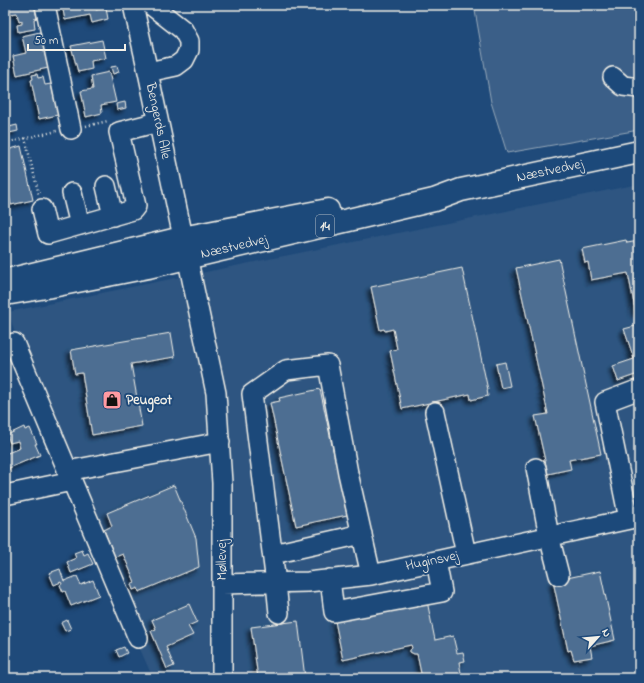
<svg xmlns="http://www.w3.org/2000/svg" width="644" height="683" font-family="'Indie Flower',sans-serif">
  <defs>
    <filter id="shadow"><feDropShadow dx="-3.5" dy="3.5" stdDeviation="2" flood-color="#0009"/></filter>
  </defs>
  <rect width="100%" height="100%" fill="#1f4a7a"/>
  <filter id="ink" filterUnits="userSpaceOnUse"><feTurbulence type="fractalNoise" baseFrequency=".025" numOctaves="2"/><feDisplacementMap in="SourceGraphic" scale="8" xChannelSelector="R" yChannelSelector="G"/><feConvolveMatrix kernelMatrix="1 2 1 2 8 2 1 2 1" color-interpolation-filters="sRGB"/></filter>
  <g filter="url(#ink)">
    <path fill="#2d5581" d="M639 184V678H153L68 489 8 312Z"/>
    <path fill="#3a5f88" stroke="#97a8b8" d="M474 5H639V130L507 153 491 102Z"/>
    <path fill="#4d6e92" stroke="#f4f1e8" filter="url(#shadow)" d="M9 5H34L37 18 34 19 35 29 18 32 17 25 22 24V21L19 22 17 13 10 14Z
      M62 5H95L96 10 106 8 108 19 92 23 90 15 65 20Z
      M40 32 48 68 17 75 13 56 26 53 22 36Z
      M102 40 106 58 91 61 92 69 78 72 71 46Z
      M117 66 119 72 113 74 111 67Z
      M109 72 116 102 101 105 102 113 86 117 81 91 93 89 91 76Z
      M37 74 38 78 43 77 45 85 51 84 58 115 39 119 31 80 33 79 32 75Z
      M125 102 126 108 117 110 116 104Z
      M17 125 18 131 5 134V128Z
      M21 146 33 200 11 205 8 189H5V147H6L7 150Z
      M626 240 627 243 639 241V313L636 314 628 273 591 280 588 262 585 263 582 249Z
      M559 259 601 454 569 460 571 469 548 474 535 416 548 414 516 268Z
      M462 268 488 390H487L488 396 471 400 470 394 402 409 390 351 397 349 393 329 385 331 384 329 380 330 371 287Z
      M639 325V376L638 374 618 381 613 366 634 359 624 329Z
      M171 333 175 357 131 364 142 426 92 435 82 373 75 374 71 350Z
      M505 362 510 386 501 388 496 364Z
      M320 389 347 515 296 526 270 403 280 401 279 398Z
      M24 427 25 430 30 428 37 444H35L40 455 9 468V470L5 471V454L20 448 18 441 10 443 7 435Z
      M174 485 196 538 199 567 139 592 138 588 133 590 131 584 135 582 123 554 115 557 104 530 112 526 107 513Z
      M82 550 84 555 88 553 93 564 71 573 67 562 76 558 74 553Z
      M60 569 64 581 77 576 81 585 93 580 99 595 71 606 65 591 63 592 60 585 62 584 61 582 54 585 49 573Z
      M600 571 615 640 590 646 592 657 574 660 571 650 568 651 553 581Z
      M427 601 435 640 453 636 457 653 463 652 465 661 459 662 462 678H422L417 654H414L410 652V650L412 648 411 645 343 660 335 621Z
      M189 604 197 622 188 626 193 635 166 647 174 666 167 669 151 631 156 629 152 620Z
      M67 620 71 629 65 631 61 623Z
      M298 621 305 678H258L251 627Z
      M124 647 127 653 119 657 116 650Z"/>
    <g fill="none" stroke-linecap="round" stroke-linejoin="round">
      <defs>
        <path id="minor" d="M45 5 71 129
          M133 5 148 72 216 393 222 483V678
          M148 72 176 66 184 60 189 50V41L183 30 151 5
          M613 77 623 86 639 88
          M106 186 113 216
          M72 193 80 225
          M42 209 48 234 133 210 136 206 119 132 158 122
          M14 343 138 638
          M435 412 466 554
          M536 468 549 536 559 575
          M67 471 220 442
          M5 495 72 481
          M629 519 605 402 637 390
          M273 554 362 534
          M330 579 334 612 442 592 436 561
          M222 584 308 582 371 575 639 517
          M279 613 276 583 252 394 286 370 328 365 348 473 371 575"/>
        <path id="major" d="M8 280 182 238 328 210
          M5 294 52 286 148 267 434 200 461 190 639 152"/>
      </defs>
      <use href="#minor" stroke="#f4f1e8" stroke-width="22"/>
      <use href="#major" stroke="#f4f1e8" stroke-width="25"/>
      <path stroke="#f4f1e8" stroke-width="2.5" stroke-dasharray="1 3" stroke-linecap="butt" d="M86 126 108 121
        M25 138 39 195
        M5 143 57 131"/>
      <use href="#minor" stroke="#1f4a7a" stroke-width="19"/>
      <use href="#major" stroke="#1f4a7a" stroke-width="22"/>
    </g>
  </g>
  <defs>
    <symbol id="shop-square" viewBox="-11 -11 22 22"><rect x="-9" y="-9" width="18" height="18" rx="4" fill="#ff9aa2" stroke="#1f4a7a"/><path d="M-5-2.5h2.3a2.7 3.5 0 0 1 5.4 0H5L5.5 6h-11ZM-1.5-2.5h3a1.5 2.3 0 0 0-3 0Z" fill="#111"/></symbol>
  </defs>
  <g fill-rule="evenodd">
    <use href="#shop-square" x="101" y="389" width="22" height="22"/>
  </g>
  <g text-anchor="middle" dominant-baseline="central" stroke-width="4" stroke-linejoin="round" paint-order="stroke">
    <rect fill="#1f4a7a" stroke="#b4bfc7" stroke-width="1" x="316" y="215" width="18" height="22" rx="3"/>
    <g font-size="13" font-weight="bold" fill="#f4f1e8">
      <text x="325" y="226">14</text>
    </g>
    <g font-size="14" fill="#f4f1e8" stroke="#1f4a7a">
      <text transform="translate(158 121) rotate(78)">Bengerds Alle</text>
      <text transform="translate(550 171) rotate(-12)">Næstvedvej</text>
      <text transform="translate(234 247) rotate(-13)">Næstvedvej</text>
      <text transform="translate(222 560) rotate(-90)">Møllevej</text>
      <text transform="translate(432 561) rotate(-12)">Huginsvej</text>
    </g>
    <g font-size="14" font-weight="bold" fill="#f4f1e8" stroke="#1f4a7a" text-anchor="start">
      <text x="126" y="400">Peugeot</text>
    </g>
  </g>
  <rect width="644" height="683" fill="none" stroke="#1f4a7a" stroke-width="20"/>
  <rect x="10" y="10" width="624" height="663" fill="none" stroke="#f4f1e8" stroke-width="1.5" filter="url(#ink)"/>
  <g transform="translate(598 637) rotate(63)" stroke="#1f4a7a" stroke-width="3" paint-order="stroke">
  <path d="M0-3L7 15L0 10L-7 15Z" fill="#f4f1e8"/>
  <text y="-6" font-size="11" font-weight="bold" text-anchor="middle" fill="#f4f1e8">N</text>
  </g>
  <path d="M28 44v6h97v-6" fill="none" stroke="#f4f1e8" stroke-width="2"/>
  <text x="34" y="44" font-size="12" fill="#f4f1e8" stroke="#1f4a7a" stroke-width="3" paint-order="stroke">50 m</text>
</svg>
